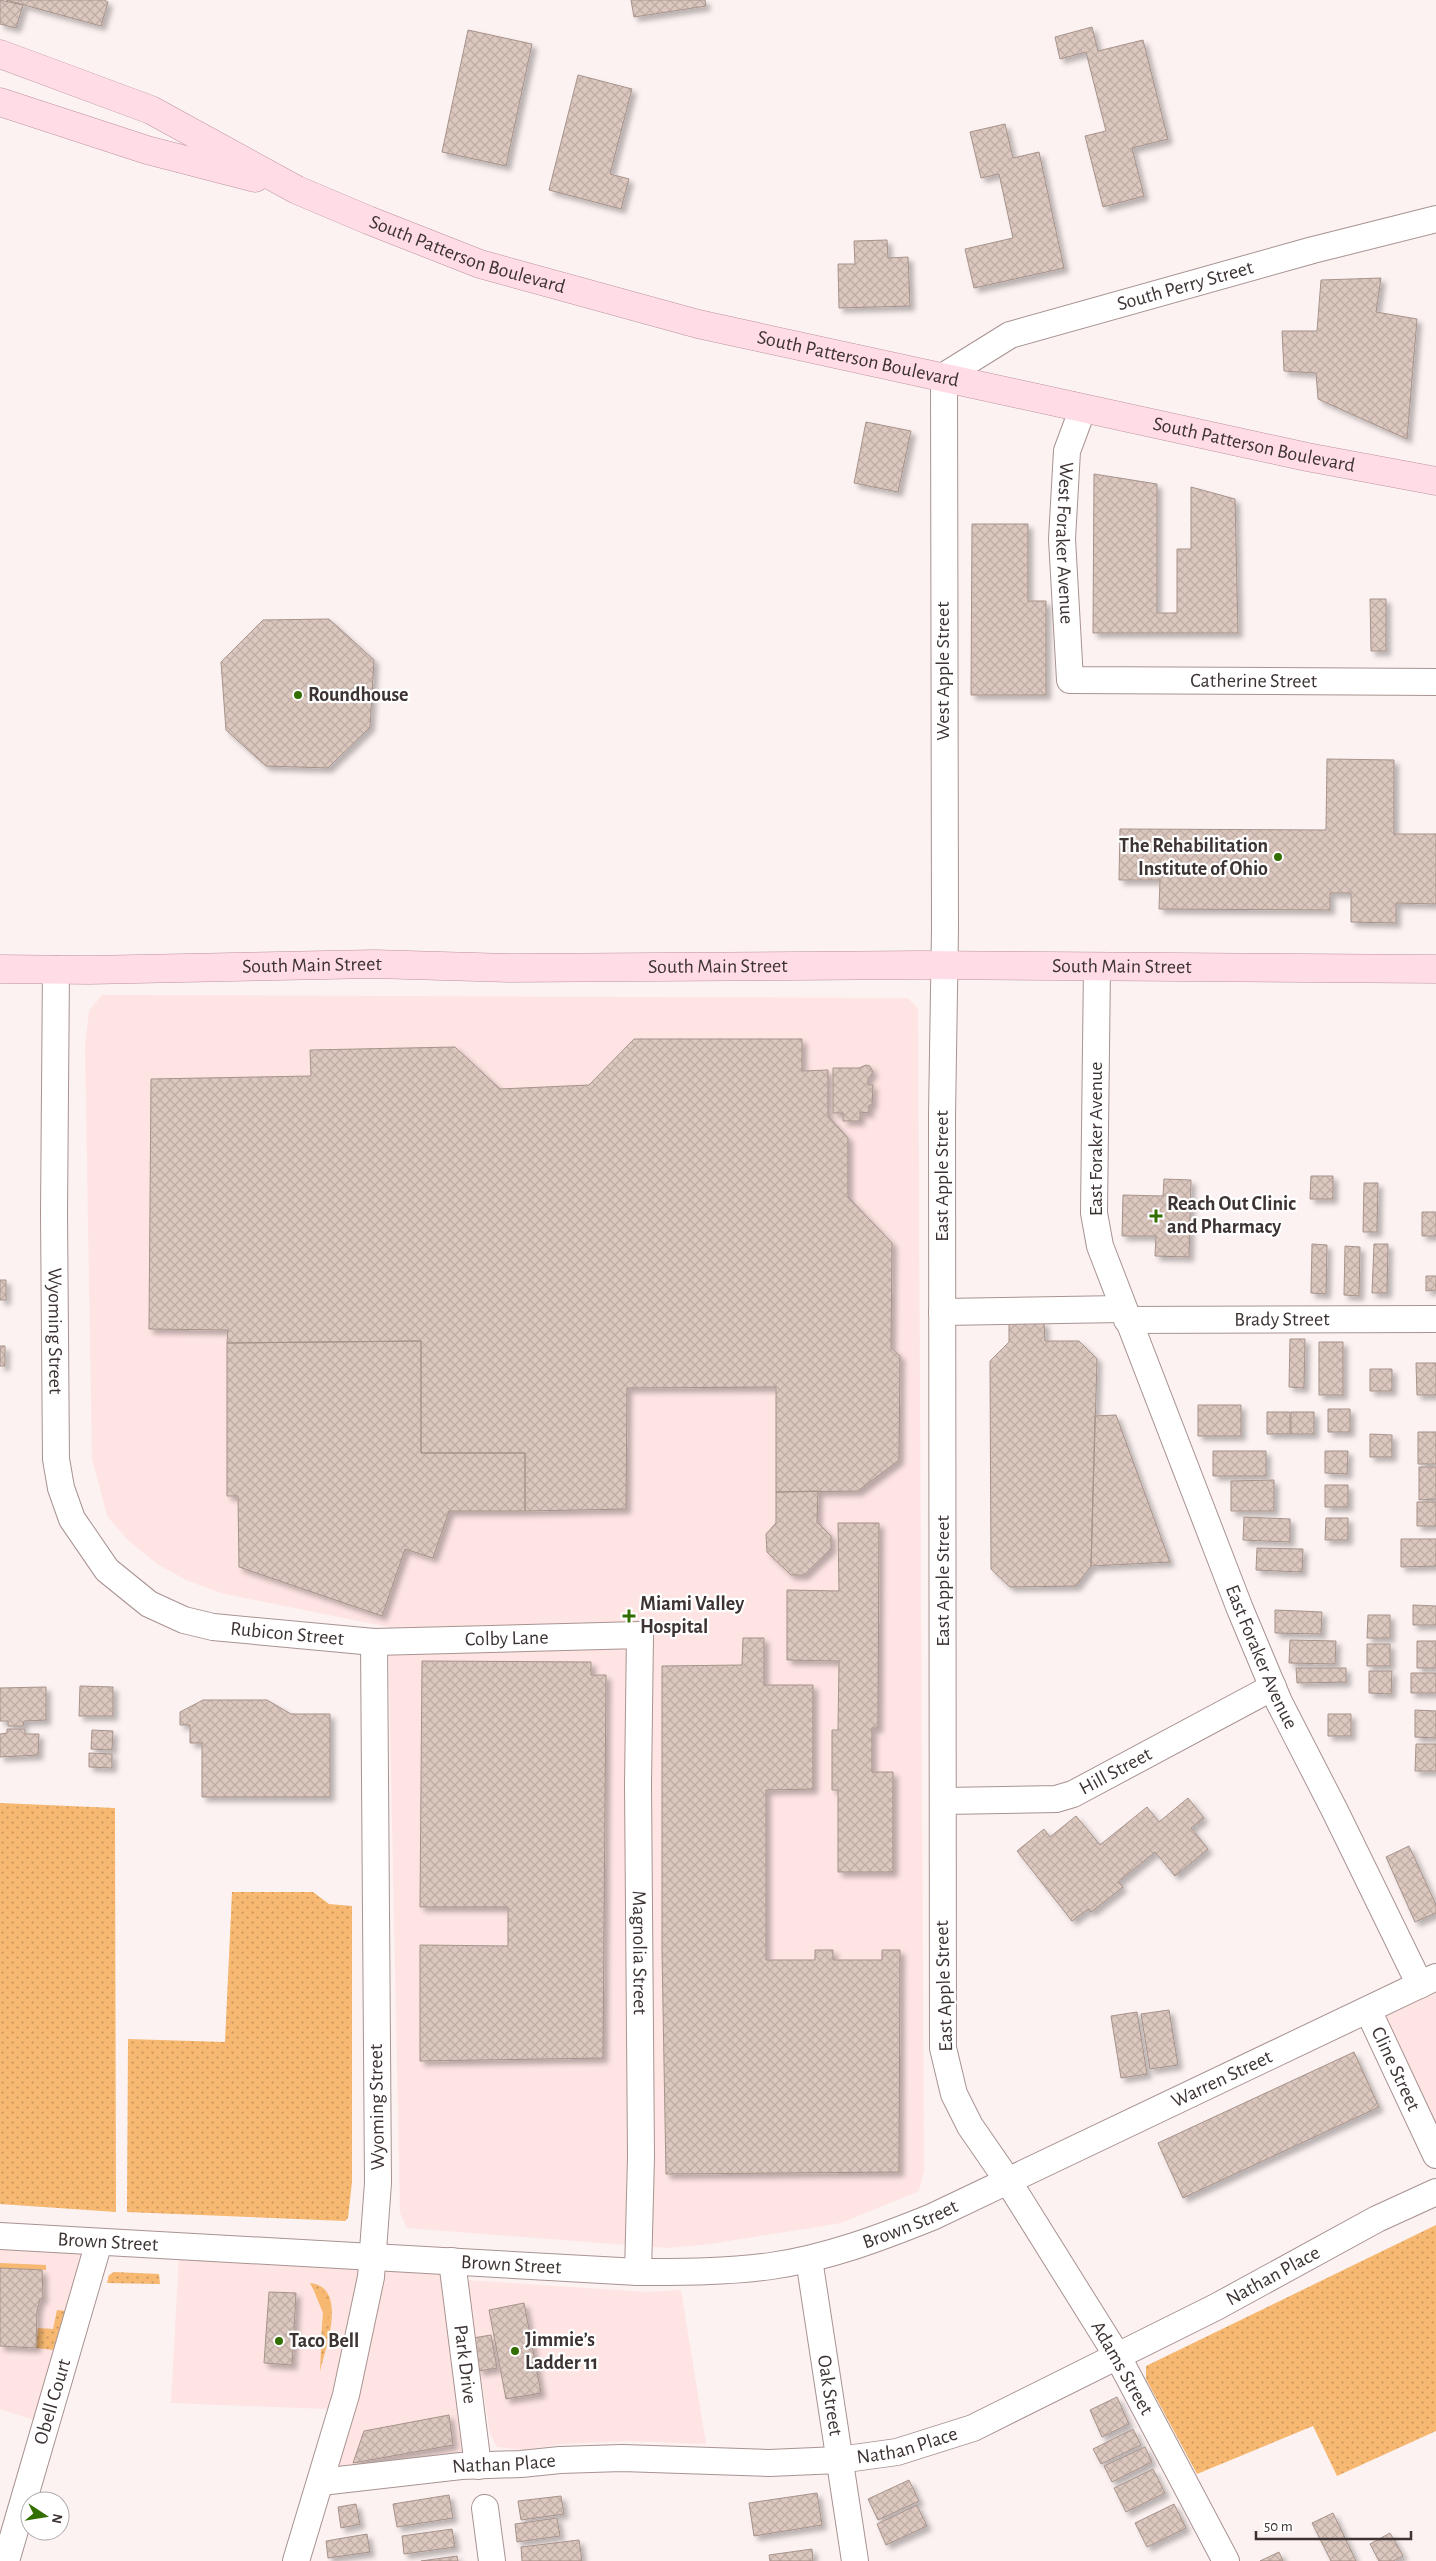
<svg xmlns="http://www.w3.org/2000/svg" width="1436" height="2561" font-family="'Alegreya Sans',sans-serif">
  <defs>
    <pattern id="grass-dots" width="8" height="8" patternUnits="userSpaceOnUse" patternTransform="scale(1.25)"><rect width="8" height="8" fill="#f7b871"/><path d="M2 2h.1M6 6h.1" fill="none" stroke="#c9965d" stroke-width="1.8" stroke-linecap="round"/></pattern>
    <pattern id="building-cross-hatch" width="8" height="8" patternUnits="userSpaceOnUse" patternTransform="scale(1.25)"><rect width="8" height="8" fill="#dbc7be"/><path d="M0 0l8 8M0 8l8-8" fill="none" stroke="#bdaba4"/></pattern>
    <filter id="shadow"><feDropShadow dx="4.5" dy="4.5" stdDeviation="2.5" flood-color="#0004"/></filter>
  </defs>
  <rect width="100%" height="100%" fill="#fcf2f1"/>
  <path fill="#fee4e2" d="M102 995 908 998 918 1008 924 2170 919 2191 841 2223 710 2244 667 2248 407 2228 400 2213 388 1627 221 1593 186 1580 157 1564 128 1540 107 1516 92 1458 85 1046 89 1011Z
    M1436 1985V2134L1376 2014Z
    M0 2245 85 2250 34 2420 0 2409Z
    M179 2256 360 2267 329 2409 171 2403Z
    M379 2268 445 2270 470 2454 332 2473Z
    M465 2280 647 2292 681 2290 706 2444 628 2441 561 2444 525 2450 497 2447 490 2433Z"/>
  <path fill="url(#grass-dots)" d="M0 1803 115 1808 116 2212 0 2204Z
    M232 1892H313L329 1904 352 1906V2182L348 2218 345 2221 127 2212 128 2039 225 2042Z
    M1436 2225V2431L1337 2476 1313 2426 1197 2474 1146 2379V2366Z
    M114 2272 159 2274 160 2284 107 2283 109 2275Z
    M310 2283C349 2287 325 2349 320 2372L322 2324 327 2325 318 2290 314 2291Z
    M57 2310 65 2311 53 2350 36 2348 38 2328 53 2329Z"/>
  <path fill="#f7b871" d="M0 2263 46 2265V2270L0 2268Z
    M318 2290 324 2293 329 2307 327 2325 322 2324 323 2313 314 2291Z"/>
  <path fill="url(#building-cross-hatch)" stroke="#a6938b" filter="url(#shadow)" d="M0 0 23 5 16 28 0 24Z
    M6 0H104L108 2 101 26Z
    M631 0H705L706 6 634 17Z
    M1092 27 1098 51 1143 40 1168 139 1132 148 1144 196 1103 207 1085 136 1106 131 1086 52 1060 59 1055 37Z
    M468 30 532 44 506 166 442 152Z
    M578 75 632 89 610 174 629 179 621 209 549 190Z
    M1005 124 1013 158 1039 152 1064 268 974 288 965 249 1013 238 999 174 981 178 970 132Z
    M887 240 888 258 908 257 910 306 839 308 838 264H855L854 241Z
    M1381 278 1376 312 1417 319 1407 439 1318 399 1316 373 1284 371 1282 331H1317L1321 280Z
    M866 422 911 431 898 492 854 483Z
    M1094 474 1157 484V613H1177V549H1191V487L1235 499 1238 633H1093Z
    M972 524H1028V601H1046V695H971Z
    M1370 599H1386V651H1371Z
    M329 619 374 660 370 727 328 768 266 766 226 730 221 662 263 620Z
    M1327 759 1394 760V834H1436V904L1396 903V923L1351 922V893H1330V910L1159 909 1160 880H1119L1120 829 1326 830Z
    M634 1039H802V1071L828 1070V1116L848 1138V1197L892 1243 891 1348 900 1356 899 1460 858 1491 776 1492V1387L627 1388 626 1509 525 1511V1453H421V1341L227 1343 228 1330 149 1329 151 1079 311 1076 310 1050 455 1047 500 1089 589 1085Z
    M866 1065 870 1066 873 1072 868 1079V1085H873L872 1105H869V1113L860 1112V1121H843V1113H833V1068H859Z
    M1311 1176H1333V1199H1310Z
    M1164 1179 1191 1180 1189 1257 1155 1256 1156 1236H1122L1123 1195 1163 1196Z
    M1364 1183H1378L1377 1232H1363Z
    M1422 1212H1436V1236H1422Z
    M1312 1244 1327 1245 1326 1294 1311 1293Z
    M1374 1244H1388L1387 1293H1372Z
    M1345 1246 1360 1247 1359 1296 1344 1295Z
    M1426 1276H1436V1290L1426 1291Z
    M0 1280H6V1300H0Z
    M1044 1322 1045 1341H1079L1097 1359 1091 1566 1076 1586 1010 1587 991 1569 990 1361 1009 1342V1323Z
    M1290 1339H1305L1304 1388 1289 1387Z
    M421 1341V1453H525V1511H449L433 1558 405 1549 382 1616 239 1567 238 1496H227V1343Z
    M1319 1342H1343V1395H1319Z
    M0 1346H5V1366H0Z
    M1416 1363H1436V1395H1417Z
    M1370 1369H1392V1391H1370Z
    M1198 1405H1241V1436H1198Z
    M1328 1409H1350V1432H1328Z
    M1267 1412H1290V1434H1267Z
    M1291 1412H1314V1434H1291Z
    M1116 1415 1170 1562 1091 1566 1095 1416Z
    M1418 1432H1436V1464H1418Z
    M1370 1434 1392 1435V1457H1370Z
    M1213 1451H1266V1476H1213Z
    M1325 1451H1348L1347 1474 1325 1473Z
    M1419 1467H1436V1499L1419 1500Z
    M1274 1480V1511H1231V1481Z
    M1325 1485H1348V1507H1325Z
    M818 1491 817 1522 831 1536V1549L804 1575H791L767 1552 766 1534 776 1523V1492Z
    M1417 1502H1436V1526H1417Z
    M1244 1517 1290 1519V1542L1243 1540Z
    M1326 1518H1348V1540H1325Z
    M838 1523H879L878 1728H872V1772H893V1872H838V1790H832V1730H838L839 1661 787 1660V1590L839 1591Z
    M1401 1539H1436V1566L1401 1567Z
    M1257 1548 1303 1549 1302 1572 1256 1570Z
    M1413 1605 1436 1606V1625H1413Z
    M1275 1610 1322 1612 1321 1634 1275 1633Z
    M1368 1615H1390V1638H1367Z
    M743 1638H764V1685H813V1789L766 1790V1960H815V1950H833V1960H882V1950H900L899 2172 666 2174 662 1951V1666L742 1665Z
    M1290 1640 1336 1641 1335 1664 1289 1663Z
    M1417 1641H1436V1668H1417Z
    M1367 1644H1390V1666H1367Z
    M422 1661 591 1662V1675H606L603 2058 420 2061V1945L508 1946V1907H420Z
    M1296 1668H1346V1682L1297 1683Z
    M1369 1671H1392L1391 1694 1369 1693Z
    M1411 1673H1436V1693H1411Z
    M80 1686 113 1687V1716H79Z
    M46 1687V1720L24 1721 23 1726H8V1721H0V1688Z
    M203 1700H267L291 1714H330V1797H202V1743H190V1725H180V1712Z
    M1415 1710 1436 1711V1738L1415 1737Z
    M1328 1714H1351V1736H1328Z
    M7 1729H25V1734H39L38 1755 0 1757V1734L7 1733Z
    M92 1730 113 1731 112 1750 91 1749Z
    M1416 1744H1436V1771H1415Z
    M89 1753 112 1754V1768L89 1767Z
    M1188 1798 1204 1818 1191 1828 1208 1849 1175 1876 1155 1852 1118 1882 1123 1887 1091 1912 1088 1909 1072 1921 1017 1851 1044 1829 1050 1837 1076 1816 1100 1845 1147 1807 1159 1822Z
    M1409 1846 1436 1905V1913L1415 1922 1386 1857Z
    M1169 2010 1178 2065 1150 2069 1141 2014Z
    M1137 2012 1147 2074 1121 2078 1111 2016Z
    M1354 2052 1379 2107 1183 2198 1158 2143Z
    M0 2268 42 2270 43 2299H40L37 2311 36 2348 0 2346Z
    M269 2292 296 2293 292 2365 264 2363Z
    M524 2303 541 2393 506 2399 489 2310Z
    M491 2335 497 2368 479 2371 473 2338Z
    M1117 2397 1129 2424 1102 2437 1090 2410Z
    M449 2415 453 2445 353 2463 364 2431Z
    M1133 2429 1141 2445 1101 2464 1093 2449Z
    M1145 2447 1152 2462 1112 2482 1104 2466Z
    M1153 2469 1165 2493 1126 2512 1114 2488Z
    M909 2480 919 2501 878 2520 868 2499Z
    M817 2493 822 2525 754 2536 749 2503Z
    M449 2495 453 2518 397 2527 393 2504Z
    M561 2496 564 2514 521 2520 518 2501Z
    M356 2504 360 2524 341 2528 338 2507Z
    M1174 2504 1186 2528 1147 2547 1135 2523Z
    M917 2505 927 2526 886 2545 877 2524Z
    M1333 2513 1356 2561H1331L1312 2523Z
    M557 2518 560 2536 517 2542 515 2524Z
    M452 2529 455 2547 404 2554 402 2536Z
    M1390 2533 1403 2556 1393 2561H1379L1370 2544Z
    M367 2534 370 2552 328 2558 326 2541Z
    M579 2540 582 2561H522L521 2547Z
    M812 2549 813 2561H770L769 2555Z
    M1279 2552 1283 2561H1260Z
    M457 2556 458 2561H421Z"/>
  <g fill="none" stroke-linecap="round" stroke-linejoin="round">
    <defs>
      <g id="minor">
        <path id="s1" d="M1083 408 1067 451 1062 539 1070 680 1436 682"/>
        <path id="s2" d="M1097 966 1094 1213 1100 1246 1240 1609 1279 1702 1335 1811 1420 1985"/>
        <path id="s3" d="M56 969 54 1214 56 1459 61 1488 72 1519 107 1570 149 1604 184 1620 213 1627 374 1642 640 1635 638 1785 641 2157 638 2272"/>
        <path d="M942 1312 1122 1309"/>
        <path id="s4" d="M1127 1320 1436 1319"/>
        <path id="s5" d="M943 1801 1056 1799 1073 1794 1273 1687"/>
        <path id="s6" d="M1368 2010 1436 2155"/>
        <path id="s7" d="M0 2236 638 2272C682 2272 728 2272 771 2266 827 2258 880 2238 932 2217L1436 1977"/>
        <path id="s8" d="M809 2259 855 2561"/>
        <path id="s9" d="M452 2261 478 2466"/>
        <path id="s10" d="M321 2482 461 2466 521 2464 560 2460 622 2458 769 2463 839 2460 897 2452 973 2428 1216 2307 1377 2219 1436 2192"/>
        <path d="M485 2508 492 2561"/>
        <path id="s11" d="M6 2561 99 2242"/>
        <path d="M296 2561 346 2395 371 2277 378 2183 374 1642"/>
        <path id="s12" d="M1226 2561 1118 2357 1008 2181 970 2126 954 2094 943 2048 942 1115 945 929 944 376 1010 335 1313 250 1436 219"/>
      </g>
      <g id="major">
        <path id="s13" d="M0 54 151 110 297 190 368 220 480 264 698 324 1307 457 1436 481"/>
        <path d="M0 102 147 150 255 178"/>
        <path id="s14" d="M0 969 89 970 374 964 510 968 921 965 1436 969"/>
      </g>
    </defs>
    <use href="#minor" stroke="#a89391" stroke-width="28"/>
    <use href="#major" stroke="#bb929d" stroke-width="29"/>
    <use href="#minor" stroke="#fff" stroke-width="26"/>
    <use href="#major" stroke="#ffdce6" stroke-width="28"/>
  </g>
  <g fill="#326e00" stroke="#fff" stroke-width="2">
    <circle cx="298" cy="695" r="5"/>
    <circle cx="1278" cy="857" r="5"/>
    <path d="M1153.5 1208.5h5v5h5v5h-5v5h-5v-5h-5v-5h5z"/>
    <path d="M626.5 1608.5h5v5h5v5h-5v5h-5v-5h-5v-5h5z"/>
    <circle cx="279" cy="2341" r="5"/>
    <circle cx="515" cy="2351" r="5"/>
  </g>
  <g text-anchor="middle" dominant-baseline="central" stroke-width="4.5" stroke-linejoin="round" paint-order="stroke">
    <g font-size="20" fill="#3c3332" stroke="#fff">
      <text stroke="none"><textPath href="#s13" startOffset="510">South Patterson Boulevard</textPath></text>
      <text stroke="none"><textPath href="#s12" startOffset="2520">South Perry Street</textPath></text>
      <text stroke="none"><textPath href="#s13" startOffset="915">South Patterson Boulevard</textPath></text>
      <text stroke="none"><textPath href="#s13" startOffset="1320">South Patterson Boulevard</textPath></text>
      <text stroke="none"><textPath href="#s1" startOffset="138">West Foraker Avenue</textPath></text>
      <text transform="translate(943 671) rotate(-90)">West Apple Street</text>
      <text stroke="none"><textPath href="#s1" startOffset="459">Catherine Street</textPath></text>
      <text stroke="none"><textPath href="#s14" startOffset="312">South Main Street</textPath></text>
      <text stroke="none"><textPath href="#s14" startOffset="1122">South Main Street</textPath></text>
      <text stroke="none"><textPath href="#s14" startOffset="718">South Main Street</textPath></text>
      <text transform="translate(1096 1139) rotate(-90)">East Foraker Avenue</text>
      <text transform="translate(942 1176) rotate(-90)">East Apple Street</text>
      <text stroke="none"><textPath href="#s4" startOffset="155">Brady Street</textPath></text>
      <text stroke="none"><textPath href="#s3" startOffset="362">Wyoming Street</textPath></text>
      <text transform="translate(943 1581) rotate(-90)">East Apple Street</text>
      <text stroke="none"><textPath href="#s3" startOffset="811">Rubicon Street</textPath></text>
      <text stroke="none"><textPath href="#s3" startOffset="1031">Colby Lane</textPath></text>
      <text stroke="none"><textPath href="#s2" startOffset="722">East Foraker Avenue</textPath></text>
      <text stroke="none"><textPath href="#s5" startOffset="179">Hill Street</textPath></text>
      <text stroke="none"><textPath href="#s3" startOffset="1482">Magnolia Street</textPath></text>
      <text transform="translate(944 1986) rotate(-92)">East Apple Street</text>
      <text stroke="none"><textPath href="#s6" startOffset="65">Cline Street</textPath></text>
      <text stroke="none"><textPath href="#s7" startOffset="1262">Warren Street</textPath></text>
      <text transform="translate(377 2107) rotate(-91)">Wyoming Street</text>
      <text stroke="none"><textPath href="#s7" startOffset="918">Brown Street</textPath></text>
      <text stroke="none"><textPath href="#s7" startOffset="108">Brown Street</textPath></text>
      <text stroke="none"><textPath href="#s7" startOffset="512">Brown Street</textPath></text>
      <text stroke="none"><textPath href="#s10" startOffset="994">Nathan Place</textPath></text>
      <text stroke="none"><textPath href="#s9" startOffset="104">Park Drive</textPath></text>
      <text transform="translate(1122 2368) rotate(60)">Adams Street</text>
      <text stroke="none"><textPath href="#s8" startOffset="138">Oak Street</textPath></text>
      <text stroke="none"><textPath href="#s11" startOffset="166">Obell Court</textPath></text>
      <text stroke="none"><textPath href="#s10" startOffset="589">Nathan Place</textPath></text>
      <text stroke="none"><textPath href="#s10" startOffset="184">Nathan Place</textPath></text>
    </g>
    <g font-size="20" font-weight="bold" fill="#3c3332" stroke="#fff" text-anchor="start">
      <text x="308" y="695">Roundhouse</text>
      <text x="1268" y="846" text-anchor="end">The Rehabilitation<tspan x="1268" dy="23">Institute of Ohio</tspan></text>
      <text x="1167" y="1204">Reach Out Clinic<tspan x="1167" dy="23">and Pharmacy</tspan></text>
      <text x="640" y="1604">Miami Valley<tspan x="640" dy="23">Hospital</tspan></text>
      <text x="525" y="2340">Jimmie’s<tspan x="525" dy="23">Ladder 11</tspan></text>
      <text x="289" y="2341">Taco Bell</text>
    </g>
  </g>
  <g transform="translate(45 2516) rotate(102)"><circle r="24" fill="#ffffff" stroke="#b1adad"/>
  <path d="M0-4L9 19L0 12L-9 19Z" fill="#326e00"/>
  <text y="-8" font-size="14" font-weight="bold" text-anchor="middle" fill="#3c3332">N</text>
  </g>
  <path d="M1256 2531v8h155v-8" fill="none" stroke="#3c3332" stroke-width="2.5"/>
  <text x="1264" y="2531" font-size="15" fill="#3c3332" stroke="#ffffff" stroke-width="4" paint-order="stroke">50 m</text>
</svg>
